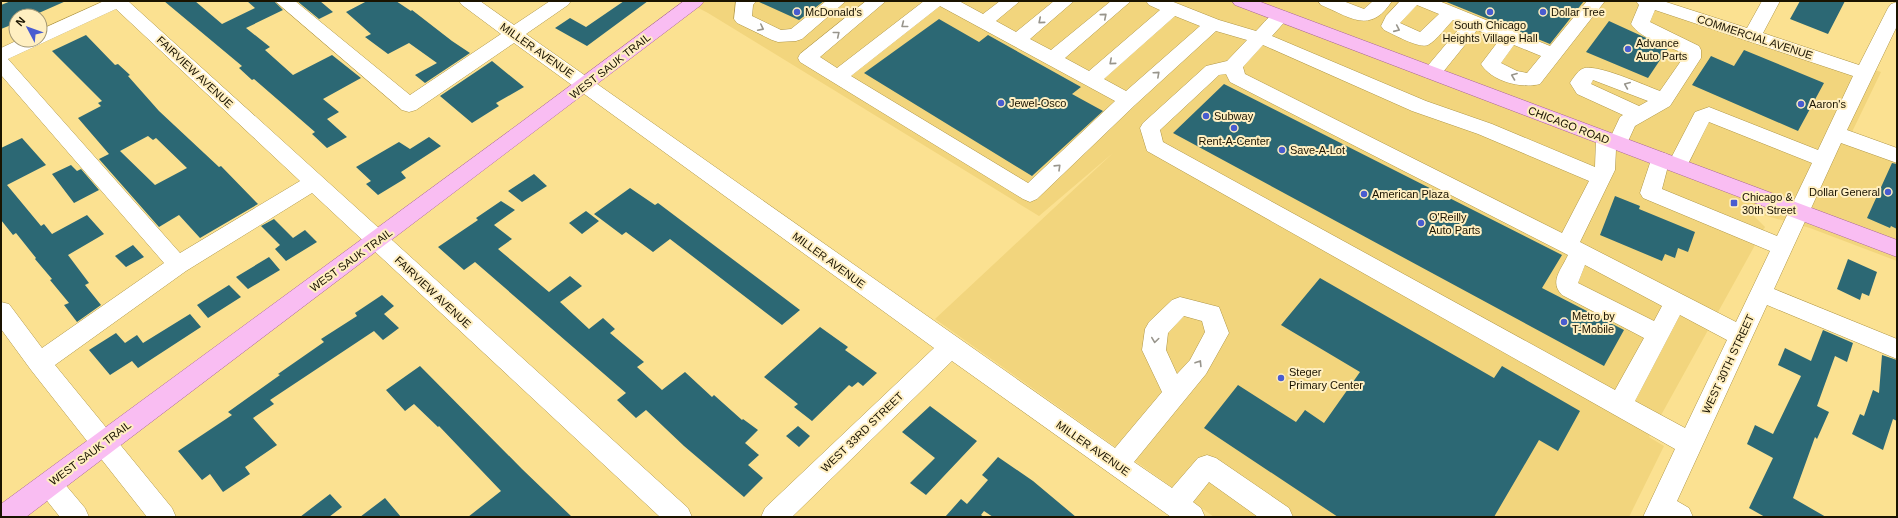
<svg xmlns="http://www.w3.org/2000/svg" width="1898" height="518" font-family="Arial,sans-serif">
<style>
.built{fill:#f2d57d}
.building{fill:#2c6874;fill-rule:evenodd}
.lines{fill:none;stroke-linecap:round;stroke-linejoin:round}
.minor-casing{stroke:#af9647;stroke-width:1}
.major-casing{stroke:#a86597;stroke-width:1}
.minor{fill:#fff;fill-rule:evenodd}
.major{fill:#f9bdf2;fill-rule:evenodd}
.oneway{stroke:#98958c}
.poi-dot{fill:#495cd0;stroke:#ffefc1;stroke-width:1.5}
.labels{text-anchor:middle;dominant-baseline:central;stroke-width:4;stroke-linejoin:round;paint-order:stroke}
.poi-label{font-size:11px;fill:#1a1300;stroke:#ffefc1;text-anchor:start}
.street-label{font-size:11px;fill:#1a1300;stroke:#ffefc1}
</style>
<rect width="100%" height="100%" fill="#fbe191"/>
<path class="built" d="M685,1H1664L1881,72L1851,134L1897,152V261L1810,228L1749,211L1765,227L1649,437L1664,446L1629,517H1214L935,319L1113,153L1039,216L708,13Z"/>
<path class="building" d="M11,1H66L32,16H16V23L1,29V5Z
M164,1H195L222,24L255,8L247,1H274L283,10L246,28L270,47L265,50L293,75L332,55L361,78L323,99L339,112L327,119L347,137L327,148L312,134L315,132L254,79L252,80L239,68L242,66Z
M297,1H320L333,12L319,19Z
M367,1H396L411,11L412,10L452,41L470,53L425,83L415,75L437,63L409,43L388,54L365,37L371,34L346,12Z
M624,1H648L587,46L555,28L570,18L586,27Z
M757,1H824L799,20Z
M1444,1H1584L1550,44Z
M1800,1H1845L1828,34L1790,19Z
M939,19L979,42L988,35L1081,87L1072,94L1103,111L1032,176L864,73Z
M1609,21L1668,48L1648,78L1586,52Z
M86,35L115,65L118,64L130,75L128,76L159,111L219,167L221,166L258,204L200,238L179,215L159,227L99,159L109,154L78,118L101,106L98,103L102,101L52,51ZM148,136L153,140L156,138L187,168L155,185L120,151Z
M1744,50L1824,83L1798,131L1692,85L1711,56L1734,66Z
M492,61L524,87L496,103L499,106L472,123L440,96Z
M1224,84L1562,255L1542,288L1624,330L1604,366L1173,133Z
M429,137L441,146L401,172L406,178L378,195L366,184L371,181L356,167L399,142L410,149Z
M22,138L46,165L7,185L41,226L44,224L52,234L87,215L104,234L68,255L89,283L85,285L101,305L77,322L64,305L69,303L50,280L52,279L35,259L36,258L16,233L13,235L1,220V148Z
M1892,163L1897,164V229L1891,226L1890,228L1867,218Z
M71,165L77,171L81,169L99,190L74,203L52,174Z
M534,174L547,186L522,202L508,191Z
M630,188L655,205L658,203L800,310L782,325L670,239L653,252L626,232L622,235L594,214Z
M1615,196L1640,206L1639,209L1695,232L1688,252L1678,248L1675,258L1665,254L1662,261L1600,235Z
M501,201L515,210L494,225L512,239L498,249L549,292L570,276L582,286L560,302L589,329L603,318L615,329L610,333L644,362L637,367L662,390L685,372L712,397L714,395L742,420L743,419L758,430L745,443L759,455L748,465L763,478L744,497L684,446L646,410L636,418L617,400L626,393L475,262L464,270L438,247L478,220L476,218Z
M586,211L599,221L582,234L569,223Z
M274,219L293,238L305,230L317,242L286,261L275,249L280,245L261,226Z
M133,245L144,257L126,267L115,256Z
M269,257L280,270L248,289L236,277Z
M1848,259L1877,272L1869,296L1862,293L1860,300L1837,289Z
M1320,278L1494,378L1502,366L1580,411L1558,451L1539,440L1494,517H1338L1204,428L1238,385L1296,422L1305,410L1324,423L1360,372L1281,325Z
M229,285L241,297L208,318L197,305Z
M382,295L394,306L384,314L399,328L383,340L374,331L270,400L274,404L253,418L277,445L245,467L250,474L223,492L210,474L202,480L178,451L232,415L228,412L280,375L278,374L324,342L321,339L357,316L355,313Z
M190,314L201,327L138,368L132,361L110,375L89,350L116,333L125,343L137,335L143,343Z
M820,327L848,347L845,350L877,373L863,386L858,382L852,387L849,385L812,421L794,407L798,404L764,377Z
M1823,330L1853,343L1847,362L1835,356L1817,406L1829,412L1817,439L1815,437L1793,498L1826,517H1765L1749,508L1773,458L1747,444L1755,425L1773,434L1801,376L1778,365L1785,348L1811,361Z
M1882,355L1897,360V421L1893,419L1883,450L1852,434L1860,414L1864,416L1873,390L1879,393Z
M420,366L522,469L572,517H468L501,491L439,426L438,427L414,404L405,411L386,390Z
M930,406L977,441L926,495L910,483L935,458L902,432Z
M798,426L810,436L799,447L786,436Z
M998,457L1033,481L1076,517H993L984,511L981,515L984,517H945L961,499L967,504L988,480L982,475Z
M330,494L342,507L329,517H300Z
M385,498L401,517H360Z"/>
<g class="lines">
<g class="minor-casing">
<path id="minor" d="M104,1H128L688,508L692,517H660L312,193L186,271L55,365L172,508L176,517H147L31,370L1,329V302L9,304L42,348L164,263L1,75V48L18,40H40V30ZM116,9L300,181L180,253L8,59Z
M275,1H295L410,95L501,34L462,5L459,1H480L514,25L550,1H571L568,5L526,34L1115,448L1162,392L1142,350L1145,329L1149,322L1172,300L1180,297L1219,307L1229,333L1206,374L1134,462L1172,488L1198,458L1207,455L1216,458L1289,508L1293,517H1258L1209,482L1193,502L1201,508L1205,517H1171L952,361L792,517H761L765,508L934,348L514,43L416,110L409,112L402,110ZM1184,316L1202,321L1205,332L1190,360L1177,374L1166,350L1168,333Z
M736,1H756L753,5L752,16L781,30L791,29L826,1H846L802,39L796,41L778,42L772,40L737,23L734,19Z
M866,1H886L820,57L837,68L924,1H959L983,14L1000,1H1020L996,21L1016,32L1054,1H1074L1030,39L1051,50L1111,1H1131L1065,58L1089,71L1160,10L1149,5L1146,1H1171L1219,20L1256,31C1266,21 1273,8 1287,12L1290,16L1272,36L1426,101L1492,124L1595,167L1596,139L1599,134L1606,132L1612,134L1620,117L1623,115L1577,94L1570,83C1573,78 1578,71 1582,69C1594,62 1646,86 1660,91L1683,58V53C1667,46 1641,39 1631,24L1639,5L1636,1H1663L1747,28L1762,1H1780L1763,33L1859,65L1888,8L1891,4L1897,2V26L1847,130L1897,148V163L1841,143L1774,289L1897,339V359L1767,305L1677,501L1689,508L1693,517H1643L1675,449L1147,151L1140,128L1143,123L1206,66L1227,61L1247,40L1216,31L1135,105L1037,199L1030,202L1023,199L800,62L798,58L800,54ZM940,6L1115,101L1028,183L851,76ZM1655,10L1853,76L1818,150L1709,107L1695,112L1669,162L1670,159L1667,154L1660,152L1653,154L1640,193L1643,198L1770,251L1736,322L1580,242L1615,170L1616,149L1625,148L1635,126L1670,106L1701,58V50L1699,46L1650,22ZM1175,16L1200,26L1126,91L1104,79ZM1263,45L1412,111L1478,134L1589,181L1562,233L1245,74L1243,67ZM1226,74L1230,82L1568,255C1561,270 1549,282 1562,295L1644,338L1615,390L1163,142L1160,130L1219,75ZM1593,80L1648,101L1639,106L1591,84ZM1709,122L1812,163L1777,236L1662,189L1668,166L1671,170L1678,172L1685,170ZM1585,265L1662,306L1654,321L1578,283ZM1680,315L1727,340L1685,428L1635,401Z
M1318,1H1343L1364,9L1373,1H1392C1370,35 1350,17 1321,5Z
M1400,1H1439L1550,46L1587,1H1605L1540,84C1521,89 1491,81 1481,64L1500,39L1477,30L1439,77L1432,79L1425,77L1423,73L1425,69L1463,24L1453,20C1446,27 1437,40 1428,45C1419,49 1393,34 1384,30L1381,26L1386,16ZM1417,5L1439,14L1420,32L1400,23ZM1514,45L1541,56L1527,73L1517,71L1501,63Z
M49,472L58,476L85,508L89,517H60L40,492L36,484L40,476Z"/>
</g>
<g class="major-casing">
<path id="major" d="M684,1H704L701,5L26,517H1V504L516,126Z
M1232,1H1258L1897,240V257L1235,5Z"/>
</g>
<use href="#minor" class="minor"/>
<use href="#major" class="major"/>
</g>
<defs><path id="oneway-chevron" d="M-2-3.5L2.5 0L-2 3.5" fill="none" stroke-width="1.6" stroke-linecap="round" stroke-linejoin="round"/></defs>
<g class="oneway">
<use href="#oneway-chevron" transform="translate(1104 16) rotate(-40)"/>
<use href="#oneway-chevron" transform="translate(1041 21) rotate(140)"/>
<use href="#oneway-chevron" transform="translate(904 25) rotate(142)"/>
<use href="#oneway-chevron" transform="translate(761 28) rotate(27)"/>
<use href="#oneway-chevron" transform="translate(1397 29) rotate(24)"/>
<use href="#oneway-chevron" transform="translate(837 34) rotate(-39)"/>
<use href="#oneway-chevron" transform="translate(1112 62) rotate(139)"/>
<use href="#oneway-chevron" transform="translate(1157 74) rotate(-42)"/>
<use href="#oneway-chevron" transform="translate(1514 76) rotate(-159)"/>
<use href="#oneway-chevron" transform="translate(1627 85) rotate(-157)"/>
<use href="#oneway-chevron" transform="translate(1058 167) rotate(-44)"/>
<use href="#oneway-chevron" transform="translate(1155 340) rotate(98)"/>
<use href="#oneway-chevron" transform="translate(1199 363) rotate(-58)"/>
</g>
<g class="poi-dot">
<circle cx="797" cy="12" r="4"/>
<circle cx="1490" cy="12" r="4"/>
<circle cx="1543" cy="12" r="4"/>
<circle cx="1628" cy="49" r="4"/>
<circle cx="1001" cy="103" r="4"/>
<circle cx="1801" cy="104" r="4"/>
<circle cx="1206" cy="116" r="4"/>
<circle cx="1234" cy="128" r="4"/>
<circle cx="1282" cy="150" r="4"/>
<circle cx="1888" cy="192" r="4"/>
<circle cx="1364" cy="194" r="4"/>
<rect x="1730" y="199" width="8" height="8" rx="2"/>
<circle cx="1421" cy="223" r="4"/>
<circle cx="1564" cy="322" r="4"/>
<circle cx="1281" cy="378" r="4"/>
</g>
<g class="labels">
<g class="poi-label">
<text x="805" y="12">McDonald's</text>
<text x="1551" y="12">Dollar Tree</text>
<text x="1490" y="25" text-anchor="middle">South Chicago<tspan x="1490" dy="13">Heights Village Hall</tspan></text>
<text x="1636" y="43">Advance<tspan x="1636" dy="13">Auto Parts</tspan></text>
<text x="1009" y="103">Jewel-Osco</text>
<text x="1809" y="104">Aaron's</text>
<text x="1214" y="116">Subway</text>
<text x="1234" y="141" text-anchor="middle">Rent-A-Center</text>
<text x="1290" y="150">Save-A-Lot</text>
<text x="1880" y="192" text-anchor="end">Dollar General</text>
<text x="1372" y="194">American Plaza</text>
<text x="1742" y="197">Chicago &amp;<tspan x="1742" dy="13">30th Street</tspan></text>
<text x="1429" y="217">O'Reilly<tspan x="1429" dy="13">Auto Parts</tspan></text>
<text x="1572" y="316">Metro by<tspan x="1572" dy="13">T-Mobile</tspan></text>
<text x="1289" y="372">Steger<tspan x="1289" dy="13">Primary Center</tspan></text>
</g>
<g class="street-label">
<text transform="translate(1755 37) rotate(18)">COMMERCIAL AVENUE</text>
<text transform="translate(537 50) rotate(35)">MILLER AVENUE</text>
<text transform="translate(610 66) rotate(-38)">WEST SAUK TRAIL</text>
<text transform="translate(195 72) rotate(43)">FAIRVIEW AVENUE</text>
<text transform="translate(1569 125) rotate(21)">CHICAGO ROAD</text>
<text transform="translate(351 260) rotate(-36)">WEST SAUK TRAIL</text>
<text transform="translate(829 260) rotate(36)">MILLER AVENUE</text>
<text transform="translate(433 292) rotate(43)">FAIRVIEW AVENUE</text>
<text transform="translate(1728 364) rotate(-65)">WEST 30TH STREET</text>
<text transform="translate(862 432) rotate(-44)">WEST 33RD STREET</text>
<text transform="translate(1093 448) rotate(35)">MILLER AVENUE</text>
<text transform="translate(90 453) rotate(-37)">WEST SAUK TRAIL</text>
</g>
</g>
<rect width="1898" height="518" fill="none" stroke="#1a1300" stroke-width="4"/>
<g transform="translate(28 28) rotate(311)"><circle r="19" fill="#ffefc1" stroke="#a39774"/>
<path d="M0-3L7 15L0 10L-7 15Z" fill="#495cd0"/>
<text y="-6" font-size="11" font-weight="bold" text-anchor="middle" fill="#1a1300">N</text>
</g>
</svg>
